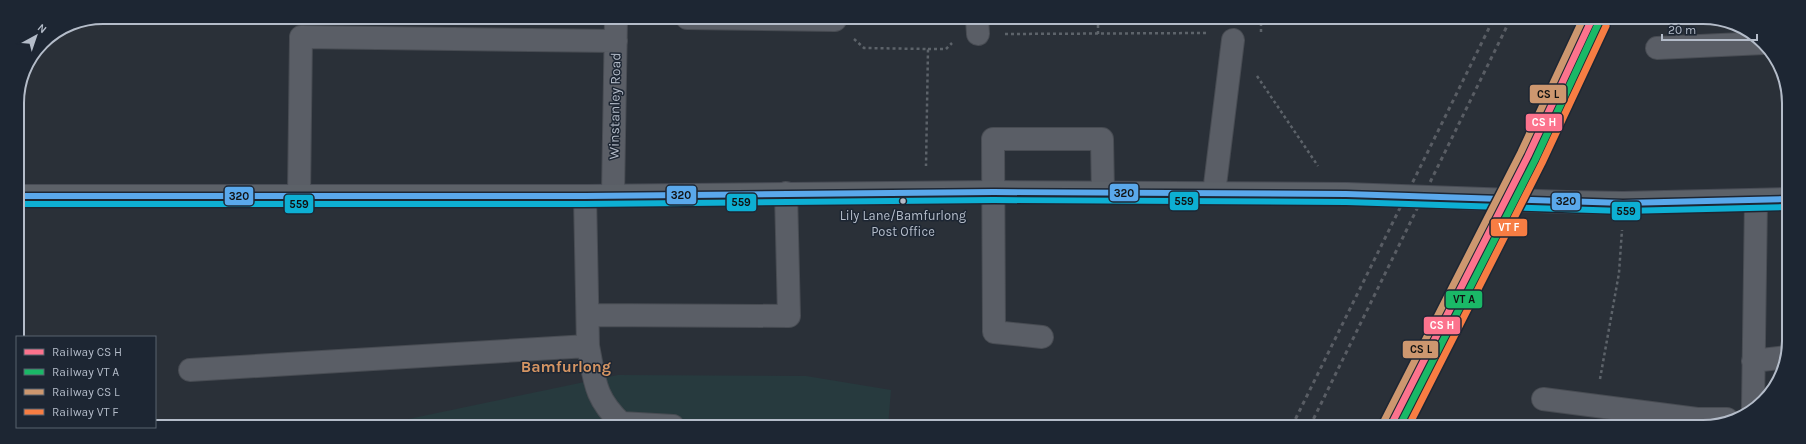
<svg xmlns="http://www.w3.org/2000/svg" width="1806" height="444" font-family="Karla,sans-serif">
<style>
.green{fill:#273a3e}
.lines{fill:none;stroke-linecap:round;stroke-linejoin:round}
.minor-casing{stroke:#484c53;stroke-width:24}
.major-casing{stroke:#484c55;stroke-width:24}
.path{stroke:#5d636a;stroke-width:2.5;stroke-dasharray:3 3;stroke-linecap:butt}
.minor{stroke:#5a5e66;stroke-width:22}
.major{stroke:#5c6168;stroke-width:22}
.rail{stroke:#595d64;stroke-width:3;stroke-dasharray:4 4;stroke-linecap:butt}
.major-bridge-casing{stroke:#484c55;stroke-width:24;stroke-linecap:butt}
.major-bridge{stroke:#5c6168;stroke-width:22}
.bus-1-casing{stroke:#1d2633;stroke-width:9}
.bus-2-casing{stroke:#1d2633;stroke-width:9}
.bus-1{stroke:#5aa8eb;stroke-width:6}
.bus-2{stroke:#0dafd3;stroke-width:6}
.rail-1-casing{stroke:#1d2633;stroke-width:10}
.rail-2-casing{stroke:#1d2633;stroke-width:10}
.rail-3-casing{stroke:#1d2633;stroke-width:10}
.rail-4-casing{stroke:#1d2633;stroke-width:10}
.rail-1{stroke:#fc738d;stroke-width:7}
.rail-2{stroke:#1ab867;stroke-width:7}
.rail-3{stroke:#cd976f;stroke-width:7}
.rail-4{stroke:#f77d43;stroke-width:7}
.bus-dot{fill:#b4bcc9;stroke:#1d2633;stroke-width:1.5}
.labels{text-anchor:middle;dominant-baseline:central;stroke-width:3;stroke-linejoin:round;paint-order:stroke}
.bus-label{font-size:13px;fill:#b4bcc9;stroke:#1d2633}
.street-label{font-size:14px;fill:#b4bcc9;stroke:#1d2633}
.quarter-label{font-size:16px;font-weight:bold;fill:#d59563;stroke:#1d2633}
.rim{fill:none;stroke:#b4bcc9;stroke-width:2}
.line-badge{stroke:#1d2633;stroke-width:1.5}
.badge-label{font-size:11px;text-anchor:middle;font-weight:bold;fill:#fff}
.pale-badge-label{font-size:11px;text-anchor:middle;font-weight:bold;fill:#111}
</style>
<rect width="100%" height="100%" fill="#2a3038"/>
<path class="green" d="M618,375L806,376L891,390L888,426H375Z"/>
<g class="lines">
<g class="minor-casing">
<path id="minor" d="M687,18L835,20
M977,18L978,34
M1657,48L1764,43
M1214,193L1233,40
M613,195L616,18
M299,196L301,37L616,41
M588,315L789,316L786,193
M1042,337L994,332L993,139H1102L1103,193
M588,346C595,381 594,397 621,423L673,426
M1753,361L1787,357
M190,370L588,346L585,196
M1543,399L1697,419H1727
M1753,408L1756,201"/>
</g>
<g class="major-casing">
<path id="major" d="M18,196H585L994,192L1346,194
M1567,202L1623,203L1787,199"/>
</g>
<path class="path" d="M1261,32V18
M1005,34L1206,33
M1098,34V18
M854,39L864,48L928,49L926,166
M928,49H946L952,43
M1257,76L1318,166
M1600,379L1619,273L1622,230"/>
<use href="#minor" class="minor"/>
<use href="#major" class="major"/>
<path class="rail" d="M1292,426L1494,18
M1310,426L1511,18"/>
<g class="major-bridge-casing">
<path id="major-bridge" d="M1346,194L1567,202"/>
</g>
<use href="#major-bridge" class="major-bridge"/>
<g class="bus-1-casing">
<path id="bus-1" d="M18,196H585L994,192L1346,194L1623,203L1787,199"/>
</g>
<g class="bus-2-casing">
<path id="bus-2" d="M18,204H585L994,200L1346,202L1623,211L1787,207"/>
</g>
<use href="#bus-1" class="bus-1"/>
<use href="#bus-2" class="bus-2"/>
<g class="rail-1-casing">
<path id="rail-1" d="M1390,427L1528,156L1592,19"/>
</g>
<g class="rail-2-casing">
<path id="rail-2" d="M1399,427L1535,160L1599,22"/>
</g>
<g class="rail-3-casing">
<path id="rail-3" d="M1383,423L1521,152L1583,19"/>
</g>
<g class="rail-4-casing">
<path id="rail-4" d="M1408,427L1542,163L1606,26"/>
</g>
<use href="#rail-1" class="rail-1"/>
<use href="#rail-2" class="rail-2"/>
<use href="#rail-3" class="rail-3"/>
<use href="#rail-4" class="rail-4"/>
</g>
<circle class="bus-dot" cx="903" cy="201" r="3.5"/>
<g class="labels">
<g class="bus-label">
<text x="903" y="215">Lily Lane/Bamfurlong<tspan x="903" dy="16">Post Office</tspan></text>
</g>
<g class="street-label">
<text transform="translate(615 106) rotate(-89)">Winstanley Road</text>
</g>
<g class="quarter-label">
<text x="566" y="366">Bamfurlong</text>
</g>
</g>
<path d="M0 0H1806V444H0ZM103 24H1703A79 79 0 0 1 1782 103V341A79 79 0 0 1 1703 420H103A79 79 0 0 1 24 341V103A79 79 0 0 1 103 24Z" fill="#1d2633" fill-rule="evenodd"/>
<path class="rim" d="M103 24H1703A79 79 0 0 1 1782 103V341A79 79 0 0 1 1703 420H103A79 79 0 0 1 24 341V103A79 79 0 0 1 103 24Z"/>
<g class="line-badge">
<rect x="1529" y="84" width="38" height="20" rx="4" fill="#cd976f"/>
<rect x="1525" y="113" width="38" height="19" rx="4" fill="#fc738d"/>
<rect x="1109" y="183" width="30" height="19" rx="4" fill="#5aa8eb"/>
<rect x="666" y="185" width="31" height="20" rx="4" fill="#5aa8eb"/>
<rect x="224" y="186" width="30" height="20" rx="4" fill="#5aa8eb"/>
<rect x="1169" y="191" width="30" height="20" rx="4" fill="#0dafd3"/>
<rect x="1551" y="192" width="30" height="19" rx="4" fill="#5aa8eb"/>
<rect x="726" y="193" width="31" height="19" rx="4" fill="#0dafd3"/>
<rect x="284" y="194" width="30" height="20" rx="4" fill="#0dafd3"/>
<rect x="1611" y="201" width="30" height="20" rx="4" fill="#0dafd3"/>
<rect x="1490" y="218" width="38" height="19" rx="4" fill="#f77d43"/>
<rect x="1445" y="290" width="38" height="19" rx="4" fill="#1ab867"/>
<rect x="1423" y="316" width="38" height="19" rx="4" fill="#fc738d"/>
<rect x="1402" y="340" width="37" height="19" rx="4" fill="#cd976f"/>
</g>
<g class="badge-label">
<text x="1544" y="126">CS H</text>
<text x="1509" y="231">VT F</text>
<text x="1442" y="329">CS H</text>
</g>
<g class="pale-badge-label">
<text x="1548" y="98">CS L</text>
<text x="1124" y="197">320</text>
<text x="681" y="199">320</text>
<text x="239" y="200">320</text>
<text x="1184" y="205">559</text>
<text x="1566" y="205">320</text>
<text x="741" y="206">559</text>
<text x="299" y="208">559</text>
<text x="1626" y="215">559</text>
<text x="1464" y="303">VT A</text>
<text x="1421" y="353">CS L</text>
</g>
<rect x="16" y="336" width="140" height="92" fill="#1d2633" stroke="#59626f"/>
<rect x="24" y="349" width="20" height="6" fill="#fc738d" stroke="#59626f"/>
<text x="52" y="356" font-size="12" fill="#b4bcc9">Railway CS H</text>
<rect x="24" y="369" width="20" height="6" fill="#1ab867" stroke="#59626f"/>
<text x="52" y="376" font-size="12" fill="#b4bcc9">Railway VT A</text>
<rect x="24" y="389" width="20" height="6" fill="#cd976f" stroke="#59626f"/>
<text x="52" y="396" font-size="12" fill="#b4bcc9">Railway CS L</text>
<rect x="24" y="409" width="20" height="6" fill="#f77d43" stroke="#59626f"/>
<text x="52" y="416" font-size="12" fill="#b4bcc9">Railway VT F</text>
<g transform="translate(36 36) rotate(40)" stroke="#1d2633" stroke-width="3" paint-order="stroke">
<path d="M0-3L7 15L0 10L-7 15Z" fill="#b4bcc9"/>
<text y="-6" font-size="11" font-weight="bold" text-anchor="middle" fill="#b4bcc9">N</text>
</g>
<path d="M1662 34v6h95v-6" fill="none" stroke="#b4bcc9" stroke-width="2"/>
<text x="1668" y="34" font-size="12" fill="#b4bcc9" stroke="#1d2633" stroke-width="3" paint-order="stroke">20 m</text>
</svg>
